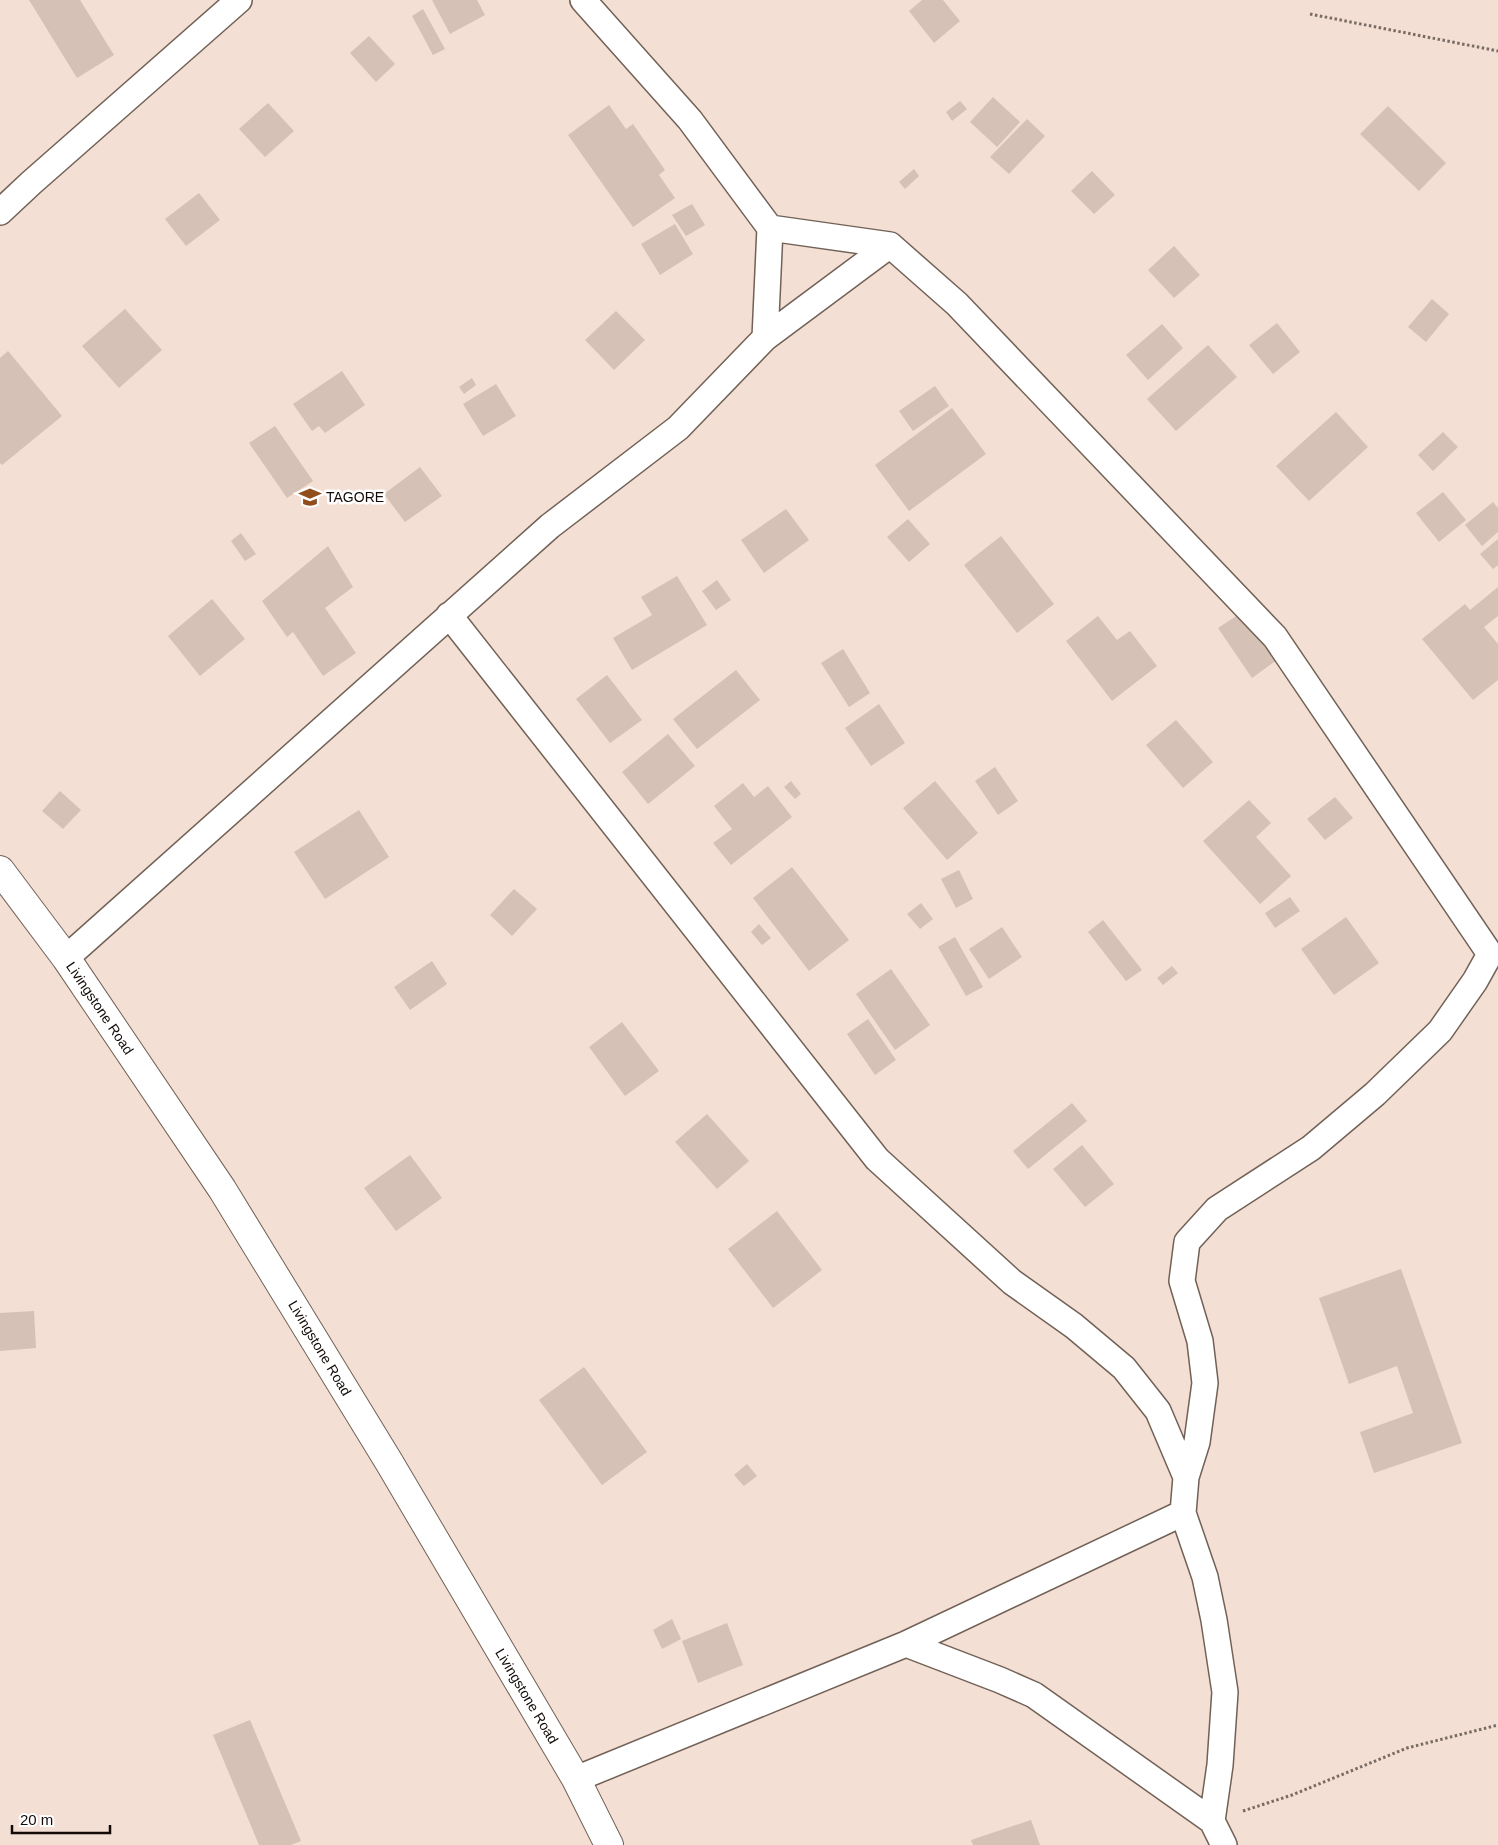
<svg xmlns="http://www.w3.org/2000/svg" width="1498" height="1845" font-family="Helvetica,sans-serif">
<style>
.building{fill:#d5c1b6}
.lines{fill:none;stroke-linecap:round;stroke-linejoin:round}
.street-casing{stroke:#726156;stroke-width:28}
.highway-casing{stroke:#726156;stroke-width:30}
.path{stroke:#796c65;stroke-width:3;stroke-dasharray:2.5 2.5;stroke-linecap:butt}
.street{stroke:#fff;stroke-width:25}
.highway{stroke:#fff;stroke-width:28}
.labels{text-anchor:middle;dominant-baseline:central;stroke-width:5;stroke-linejoin:round;paint-order:stroke}
.poi-label{font-size:14px;fill:#120b08;stroke:#fff;text-anchor:start}
.street-label{font-size:14px;fill:#120b08;stroke:#fff}
</style>
<rect width="100%" height="100%" fill="#f3dfd3"/>
<path class="building" d="M29,0H80L114,55L77,78Z
M432,0H477L485,15L450,34Z
M922,0H943L960,21L934,43L909,11Z
M423,9L445,49L433,55L412,16Z
M369,36L395,64L376,82L350,53Z
M993,97L1020,122L997,147L970,122Z
M960,101L967,109L952,121L946,112Z
M268,103L294,131L265,157L239,129Z
M609,105L626,129L633,124L665,170L659,175L675,198L633,227L568,135Z
M1388,106L1446,163L1419,191L1360,134Z
M1027,119L1045,136L1009,174L990,157Z
M914,169L919,176L905,189L899,182Z
M1092,171L1115,195L1094,214L1071,191Z
M199,193L220,220L186,246L165,219Z
M692,204L705,225L686,236L672,215Z
M675,224L693,254L660,275L641,244Z
M1174,246L1200,275L1174,298L1148,270Z
M1432,299L1449,314L1426,342L1408,327Z
M125,309L162,350L119,388L82,346Z
M616,311L645,340L614,370L585,340Z
M1277,323L1300,352L1273,374L1249,345Z
M1162,324L1183,348L1148,380L1126,355Z
M1208,345L1237,377L1176,431L1147,399Z
M8,351L62,416L2,465L0,463V358Z
M342,371L365,405L325,433L319,426L312,431L293,404Z
M472,378L476,385L464,394L459,387Z
M496,384L516,416L483,436L463,404Z
M935,386L949,406L913,431L899,411Z
M952,408L986,454L909,511L875,465Z
M1336,412L1368,447L1309,501L1276,466Z
M275,426L313,481L287,498L249,443Z
M1443,432L1458,447L1433,471L1418,455Z
M420,467L442,496L405,522L384,494Z
M1443,492L1466,520L1439,542L1416,513Z
M1493,502L1498,508V532L1482,546L1465,525Z
M786,509L809,540L764,573L741,540Z
M908,519L930,544L909,562L887,537Z
M241,533L256,554L245,561L231,541Z
M1001,536L1054,604L1017,633L964,565Z
M1498,539V565L1493,569L1480,554Z
M328,546L353,587L325,608L356,653L323,676L293,632L287,637L262,601Z
M677,576L707,625L632,670L613,638L652,615L641,597Z
M717,580L731,600L716,610L702,591Z
M1498,587V616L1484,627L1498,644V680L1473,700L1422,639L1465,604L1470,610Z
M212,599L245,639L200,676L168,636Z
M1244,611L1277,660L1252,678L1218,628Z
M1098,616L1117,640L1130,631L1157,666L1112,701L1066,641Z
M843,649L870,693L849,707L821,663Z
M736,670L760,700L697,749L673,719Z
M607,675L642,720L610,743L576,699Z
M879,704L905,743L871,766L845,728Z
M1176,720L1213,762L1183,788L1146,745Z
M668,734L695,766L648,804L622,772Z
M995,767L1018,801L998,815L975,781Z
M791,781L801,794L795,799L784,787Z
M935,781L978,833L947,860L903,808Z
M743,783L754,797L768,786L792,817L731,865L713,843L732,829L714,806Z
M60,791L81,810L63,829L42,811Z
M1335,797L1353,818L1325,840L1307,819Z
M1249,800L1271,823L1256,837L1291,876L1260,904L1203,841Z
M359,810L389,857L325,899L294,852Z
M792,867L849,940L809,971L753,898Z
M959,870L973,899L956,908L941,879Z
M514,889L537,909L512,936L490,915Z
M1290,897L1300,911L1275,928L1265,913Z
M921,903L933,919L920,929L907,914Z
M1346,917L1379,963L1334,995L1301,949Z
M1103,920L1142,970L1126,981L1088,932Z
M759,924L771,938L762,945L751,932Z
M1002,927L1022,957L989,979L969,949Z
M955,937L983,987L966,996L938,947Z
M432,961L447,984L410,1010L394,987Z
M1172,966L1178,973L1163,985L1157,978Z
M891,969L930,1025L895,1050L856,994Z
M868,1019L896,1060L875,1075L847,1034Z
M622,1022L659,1071L625,1096L589,1047Z
M1072,1103L1087,1121L1028,1169L1013,1151Z
M707,1114L749,1161L717,1189L675,1142Z
M1082,1145L1114,1184L1085,1207L1053,1169Z
M410,1155L442,1198L396,1231L364,1188Z
M777,1211L822,1270L773,1308L728,1249Z
M1401,1269L1462,1443L1374,1473L1360,1432L1413,1413L1397,1366L1349,1384L1319,1298Z
M34,1311L36,1348L0,1351V1313Z
M584,1367L647,1452L602,1485L539,1400Z
M747,1464L757,1476L744,1486L734,1475Z
M672,1619L681,1639L662,1649L653,1630Z
M727,1623L743,1665L698,1683L682,1641Z
M250,1720L301,1841L291,1845H259L213,1735Z
M1031,1820L1040,1845H973L971,1840Z"/>
<g class="lines">
<g class="street-casing">
<path id="street" d="M0,212L31,183L239,0
M770,228L890,245
M765,338L890,245L957,304L1275,637L1490,954L1475,981L1440,1031L1375,1094L1311,1148L1217,1209L1187,1242L1182,1281L1200,1341L1205,1383L1197,1442L1186,1477
M449,615L877,1159L1012,1282L1074,1326L1124,1368L1158,1411L1186,1477L1183,1513L1205,1577L1214,1620L1225,1692L1220,1765L1212,1821L1224,1845
M66,958L550,526L678,428L765,338L770,228L690,120L583,0
M906,1644L1000,1680L1034,1695L1212,1821
M576,1779L906,1644L1183,1513"/>
</g>
<g class="highway-casing">
<path id="highway" d="M0,870L66,958L222,1189L389,1462L576,1779L609,1845"/>
</g>
<path class="path" d="M1310,14L1498,51
M1243,1811L1292,1795L1407,1748L1498,1725"/>
<use href="#street" class="street"/>
<use href="#highway" class="highway"/>
</g>
<defs>
<g id="school-bare" transform="scale(1.725)"><path d="M0-5L7-2L0 1L-7-2ZM-4 1L0 2.5L4 1V4Q0 6-4 4Z" fill="#904e1c" stroke="#fff" stroke-width="2.5" paint-order="stroke"/></g>
</defs>
<g fill-rule="evenodd">
<use href="#school-bare" x="310" y="497"/>
</g>
<g class="labels">
<g class="poi-label">
<text x="326" y="497">TAGORE</text>
</g>
<g class="street-label">
<text transform="translate(100 1008) rotate(56)">Livingstone Road</text>
<text transform="translate(320 1348) rotate(59)">Livingstone Road</text>
<text transform="translate(527 1696) rotate(59)">Livingstone Road</text>
</g>
</g>
<path d="M12 1825v8h98v-8" fill="none" stroke="#120b08" stroke-width="2.5"/>
<text x="20" y="1825" font-size="15" fill="#120b08" stroke="#ffffff" stroke-width="4" paint-order="stroke">20 m</text>
</svg>
